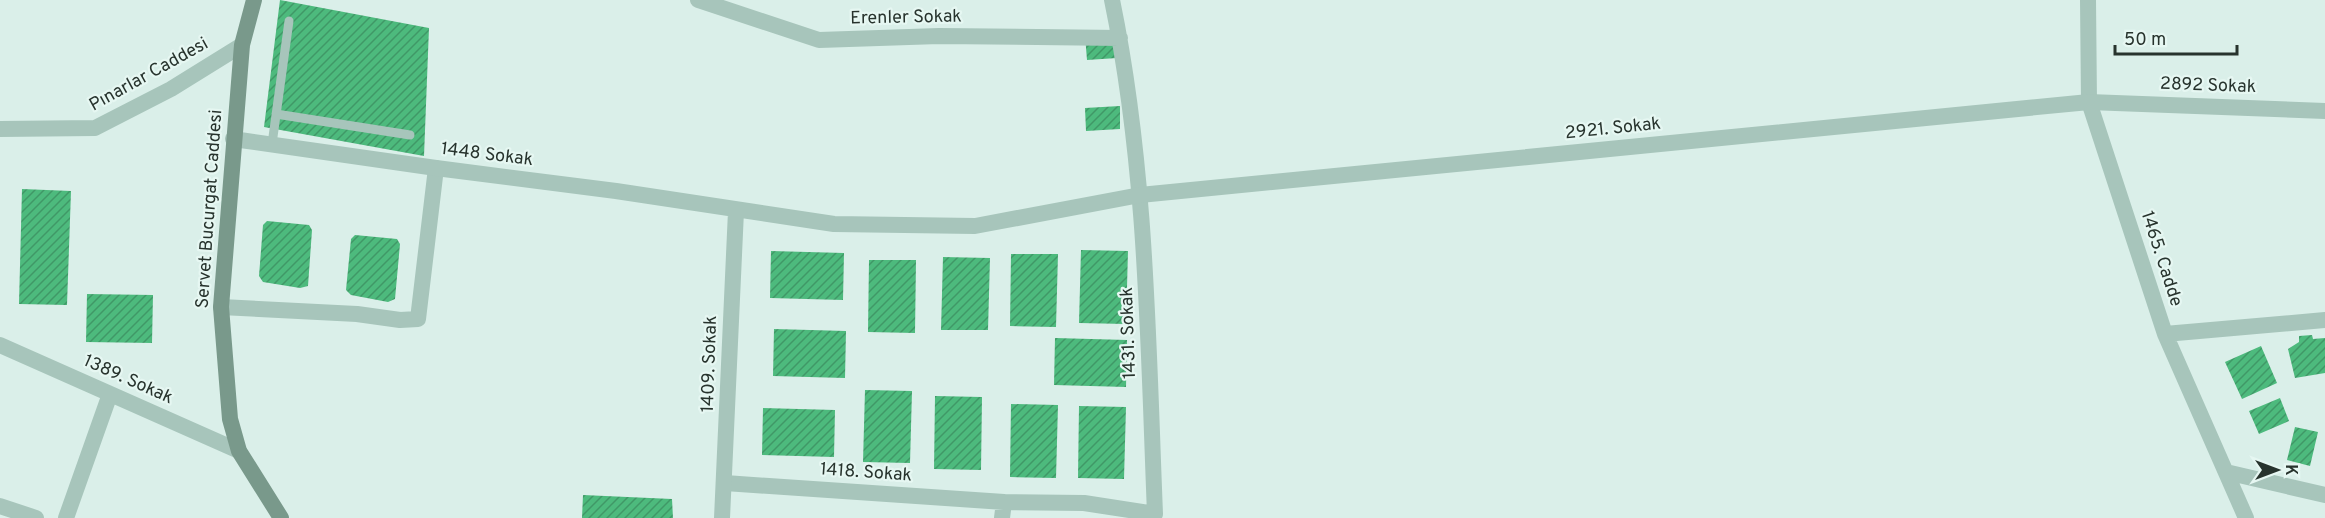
<svg xmlns="http://www.w3.org/2000/svg" width="2325" height="518" font-family="Overpass,sans-serif">
<style>
.building{fill:url(#building-hatch)}
.lines{fill:none;stroke-linecap:round;stroke-linejoin:round}
.service{stroke:#a7c5bb;stroke-width:9}
.minor{stroke:#a7c5bb;stroke-width:16}
.tertiary{stroke:#a7c5bb;stroke-width:16}
.secondary{stroke:#79998b;stroke-width:16}
.labels{text-anchor:middle;dominant-baseline:central;stroke-width:4.5;stroke-linejoin:round;paint-order:stroke}
.street-label{font-size:18px;fill:#27332d;stroke:#e6f7f2}
</style>
<defs>
<pattern id="building-hatch" width="6" height="6" patternUnits="userSpaceOnUse" patternTransform="scale(1.5)"><rect width="6" height="6" fill="#4dba7d"/><path d="M-1 1l2-2M0 6l6-6M5 7l2-2" fill="none" stroke="#409867"/></pattern>
</defs>
<rect width="100%" height="100%" fill="#daefe9"/>
<path class="building" d="M280,0L429,28L424,156L264,127Z
M1116,33L1117,58L1087,60L1085,35Z
M1120,106V129L1086,131L1085,108Z
M22,189L71,191L67,305L19,304Z
M267,221L309,225L312,230L308,286L300,288L263,282L259,276L263,225Z
M355,235L397,239L400,244L395,299L388,302L351,295L346,290L351,239Z
M1081,250L1128,251L1126,324L1079,323Z
M771,251L844,253L843,300L770,298Z
M1011,254H1058L1056,327L1010,326Z
M943,257L990,258L988,330H941Z
M869,260H916L915,333L868,332Z
M87,294L153,295L152,343L86,342Z
M774,329L846,331L845,378L773,376Z
M2312,335L2313,339L2325,338V373L2295,378L2288,349L2299,342V336Z
M1055,338L1127,340L1126,387L1054,385Z
M2261,346L2277,383L2242,399L2225,362Z
M865,390L912,391L910,463L863,462Z
M935,396L982,397L981,470L934,469Z
M2280,398L2289,421L2259,434L2249,411Z
M1011,404L1058,405L1056,478L1010,477Z
M1079,406L1126,407L1124,479L1078,478Z
M763,408L835,410L834,457L762,455Z
M2295,427L2318,432L2310,466L2287,460Z
M583,495L672,499L673,518H582Z"/>
<g class="lines">
<path class="service" d="M276,114L410,135
M272,144L289,21"/>
<path class="minor" d="M698,0L819,40L939,36L1120,38
M2088,0L2089,102L2165,334L2246,518
M221,307L357,314L400,320L418,319L436,168
M2165,334L2325,320
M0,345L239,451
M2226,472L2325,495
M725,483L1004,502L1084,503L1155,514C1148,342 1147,169 1112,0
M0,506L36,518
M66,518L110,394
M1002,518L1004,502"/>
<path class="tertiary" d="M0,129L95,128L171,89L242,45
M233,139L436,168L616,191L834,224L975,226L1140,195L2089,102L2325,111
M722,518L736,211"/>
<path class="secondary" d="M254,0L242,45L221,307L230,419L239,451L281,518"/>
</g>
<g class="labels">
<g class="street-label">
<text transform="translate(906 18) rotate(-1)">Erenler Sokak</text>
<text transform="translate(149 75) rotate(-29)">Pınarlar Caddesi</text>
<text transform="translate(2208 86) rotate(2)">2892 Sokak</text>
<text transform="translate(1613 129) rotate(-6)">2921. Sokak</text>
<text transform="translate(487 155) rotate(7)">1448 Sokak</text>
<text transform="translate(210 209) rotate(-86)">Servet Bucurgat Caddesi</text>
<text transform="translate(2161 259) rotate(72)">1465. Cadde</text>
<text transform="translate(1129 333) rotate(-92)">1431. Sokak</text>
<text transform="translate(710 364) rotate(-88)">1409. Sokak</text>
<text transform="translate(128 380) rotate(24)">1389. Sokak</text>
<text transform="translate(866 473) rotate(4)">1418. Sokak</text>
</g>
</g>
<g transform="translate(2277 470) rotate(90)" stroke="#e6f7f2" stroke-width="4.5" paint-order="stroke">
<path d="M0-4.5L10 22L0 15L-10 22Z" fill="#27332d"/>
<text y="-9" font-size="16" font-weight="bold" text-anchor="middle" fill="#27332d">K</text>
</g>
<path d="M2115 45v9h122v-9" fill="none" stroke="#27332d" stroke-width="3"/>
<text x="2124" y="45" font-size="18" fill="#27332d" stroke="#e6f7f2" stroke-width="4.5" paint-order="stroke">50 m</text>
</svg>
